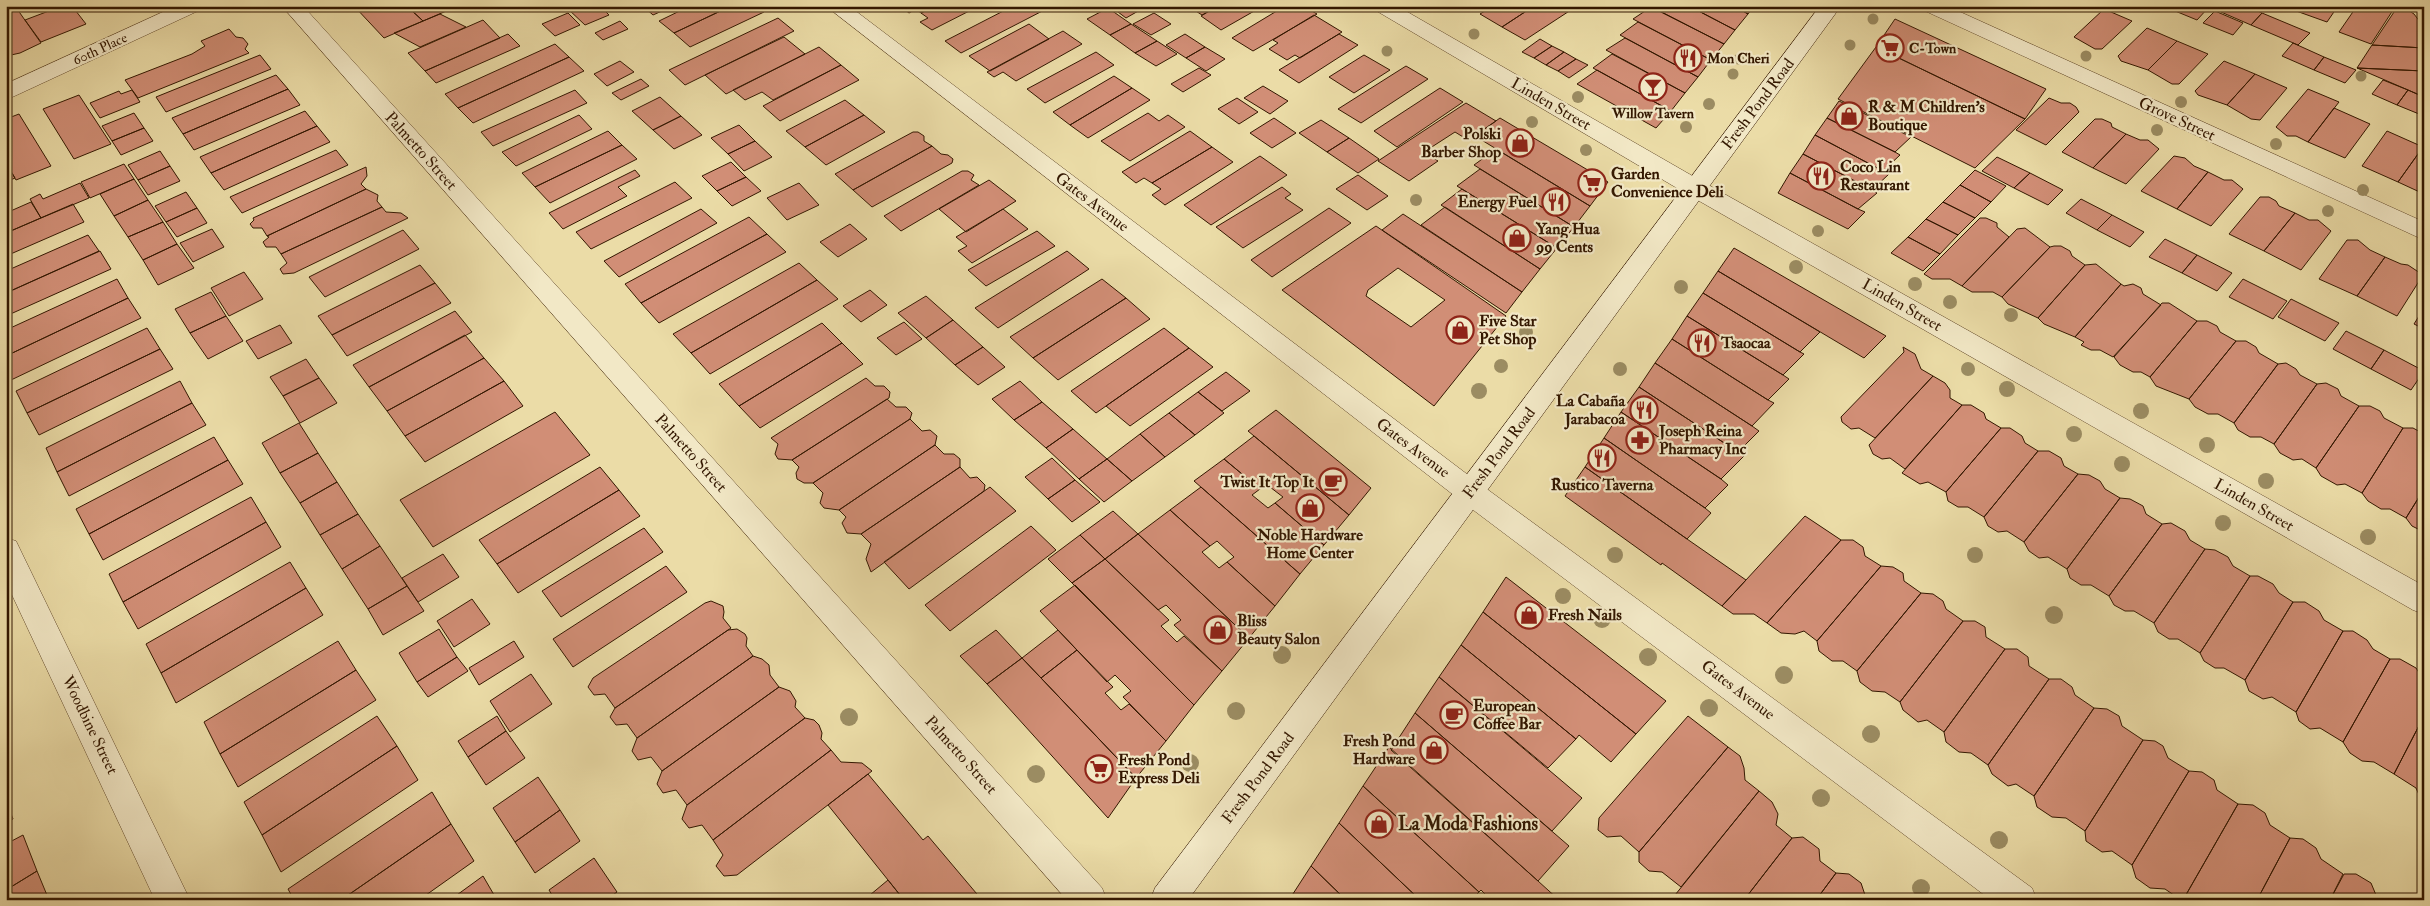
<svg xmlns="http://www.w3.org/2000/svg" width="2430" height="906" font-family="'IM FELL Double Pica',serif">
<style>
.building{fill:#d18e76;stroke:#331700;fill-rule:evenodd}
.lines{fill:none;stroke-linecap:round;stroke-linejoin:round}
.minor-casing{stroke:#61482a;stroke-width:1}
.secondary-casing{stroke:#331700;stroke-width:1}
.minor{fill:#f2e8c6;fill-rule:evenodd}
.secondary{fill:#f2e8c6;fill-rule:evenodd}
.tree{fill:#9b8c62}
.labels{text-anchor:middle;dominant-baseline:central;stroke-width:4.5;stroke-linejoin:round;paint-order:stroke}
.far-poi-label{font-size:14px;font-weight:bold;fill:#331700;stroke:#f2e8c6;text-anchor:start}
.far-street-label{font-size:14px;fill:#331700;stroke:#f2e8c6}
.street-label{font-size:16px;fill:#331700;stroke:#f2e8c6}
.poi-label{font-size:16px;font-weight:bold;fill:#331700;stroke:#f2e8c6;text-anchor:start}
.near-poi-label{font-size:19px;font-weight:bold;fill:#331700;stroke:#f2e8c6;text-anchor:start}
</style>
<rect width="100%" height="100%" fill="#ebdca7"/>
<filter id="stains"><feTurbulence type="fractalNoise" baseFrequency=".004" numOctaves="4"/><feColorMatrix values="0 0 0 0 .2 0 0 0 0 .09 0 0 0 0 .02 0 0 0 .5 -.17"/></filter>
<radialGradient id="worn" r=".72"><stop offset=".6" stop-color="#630" stop-opacity="0"/><stop offset="1" stop-color="#630" stop-opacity=".3"/></radialGradient>
<path class="building" d="M15,6L41,43L20,53L11,55L6,48V8Z
M62,6H72L86,24L41,42L25,20Z
M354,6H397L402,11L409,8L423,21L384,38Z
M414,6H458L423,21L409,8Z
M570,6H600L609,15L585,25L567,8Z
M643,6H673L653,15Z
M690,6H731L674,33L659,21Z
M731,6L765,7L764,12L690,47L674,33Z
M900,6H935L921,13L916,9L909,13Z
M935,6H979L932,30L920,22L928,18L921,13Z
M1013,6H1052L961,53L945,41Z
M1110,6H1147L1126,18Z
M1188,6H1218L1202,15Z
M1218,6H1263L1221,30L1201,16Z
M1285,6H1316L1310,10L1317,14L1253,51L1232,38Z
M1493,6H1534L1502,27L1480,14Z
M1534,6H1577L1525,40L1502,27Z
M1650,6H1689L1735,30L1724,44Z
M1689,6H1734L1748,14L1735,30Z
M1734,6H1754L1748,14Z
M2163,6H2205L2208,8L2197,20Z
M2227,6H2247L2262,13L2251,25L2221,12Z
M2338,6L2327,22L2285,7L2286,6Z
M2357,6L2395,7L2371,44L2339,32Z
M2398,6H2402L2414,14L2424,27V48L2372,45Z
M1651,7L1724,44L1711,60L1633,19Z
M1108,8L1131,24L1110,35L1087,19Z
M2104,9L2132,21L2102,49H2095L2074,37Z
M2215,11L2243,23L2233,35L2203,23Z
M568,13L580,25L555,36L542,24Z
M1154,13L1171,24L1151,35L1133,24Z
M2262,13L2310,33L2298,45L2251,25Z
M440,14L466,27L420,47L394,33Z
M1314,15L1342,32L1300,58L1295,55L1287,60L1269,49L1278,43L1273,40Z
M778,18L794,31L685,85L669,70Z
M1895,19L2046,89L2025,119L1876,47Z
M483,20L500,38L425,71L408,53Z
M620,21L628,29L603,40L595,33Z
M1638,22L1711,60L1698,77L1620,35Z
M1029,24L1049,39L990,71L969,56Z
M1131,24L1157,41L1135,53L1110,35Z
M2147,28L2177,41L2148,70L2121,61L2118,56Z
M229,29L236,37L243,38L248,44L245,49L249,53L138,98L125,80L192,54L205,46L201,41Z
M1063,31L1082,44L1016,81L1003,72L994,77L987,72Z
M508,34L520,46L436,83L425,71Z
M1185,34L1205,47L1186,58L1166,45Z
M1339,34L1358,45L1299,83L1279,70Z
M784,37L805,54L726,94L705,75Z
M1625,38L1698,77L1685,93L1606,50Z
M1540,39L1552,46L1534,58L1522,52Z
M1157,41L1177,54L1156,66L1135,53Z
M2177,41L2208,54L2179,84H2172L2148,70Z
M2293,43L2324,57L2314,70L2282,56Z
M555,44L569,57L458,108L445,94Z
M2372,45L2424,48V71L2357,68Z
M1552,46L1564,52L1546,65L1534,58Z
M819,47L841,65L773,100L762,92L745,100L733,90Z
M1205,47L1225,59L1206,71L1186,58Z
M1876,47L2025,119L1975,168L1838,99Z
M1096,52L1114,65L1045,103L1027,89Z
M1564,52L1576,59L1558,71L1546,65Z
M1612,54L1685,93L1671,111L1593,68Z
M260,55L271,69L166,112L156,97Z
M1364,55L1390,70L1354,93L1329,77Z
M569,57L584,71L473,123L458,108Z
M2324,57L2356,70L2345,83L2314,70Z
M1576,59L1588,65L1569,78L1558,71Z
M620,61L634,72L607,86L594,74Z
M2224,61L2255,74L2227,105L2198,95L2195,91Z
M841,65L859,80L780,121L763,106Z
M1406,66L1428,79L1361,123L1338,109Z
M1199,68L1211,75L1183,92L1171,84Z
M2357,68L2424,71V97L2408,90Z
M1597,70L1671,111L1656,128L1577,84Z
M2255,74L2287,88L2260,120L2251,119L2227,105Z
M276,75L288,89L183,134L172,118Z
M1114,76L1132,88L1070,125L1053,112Z
M641,79L649,86L621,100L612,93Z
M2383,80L2408,90L2397,105L2372,94Z
M1263,86L1288,101L1270,114L1244,98Z
M1132,88L1150,100L1088,138L1070,125Z
M1440,88L1463,102L1397,147L1374,131Z
M288,89L300,105L194,150L183,134Z
M2308,89L2339,102L2308,142L2296,136H2287L2276,127Z
M132,90L140,102L100,118L90,103L119,91L121,94Z
M575,90L587,103L493,146L481,132Z
M2408,90L2424,97V116L2397,105Z
M79,95L111,144L74,159L43,109Z
M660,97L681,116L653,130L632,111Z
M1237,98L1258,112L1239,124L1218,109Z
M2049,98L2061,103H2070L2076,107L2079,112L2046,145L2016,130Z
M845,100L864,115L805,147L786,131Z
M1839,101L1911,137L1895,152L1827,118Z
M1466,103L1496,121L1468,140L1455,132L1424,152L1438,161L1409,181L1378,161Z
M2334,108L2370,124L2345,158L2308,142Z
M305,111L317,126L211,173L200,157Z
M134,113L144,128L112,141L102,126Z
M1148,113L1159,121L1168,115L1185,127L1130,161L1101,141Z
M19,114L51,166L16,180L6,163V119Z
M579,115L592,129L516,166L502,152Z
M864,115L885,132L826,165L805,147Z
M681,116L702,135L674,149L653,130Z
M1274,118L1296,133L1272,148L1250,133Z
M1500,118L1608,182L1590,206L1475,136Z
M1827,118L1895,152L1900,155L1883,171L1815,135Z
M2095,119H2102L2111,123L2112,127L2126,134L2093,168L2062,152Z
M1321,120L1349,138L1327,152L1299,133Z
M739,125L755,141L728,154L711,138Z
M317,126L330,142L224,190L211,173Z
M144,128L153,141L121,155L112,141Z
M608,131L622,145L535,187L522,173Z
M1190,131L1212,147L1152,183L1144,178L1136,183L1122,172Z
M2387,131L2423,147L2398,182L2362,166Z
M913,132H918L924,136V141L932,146L853,190L835,174Z
M2126,134L2140,140H2148L2159,149L2126,184L2093,168Z
M1815,135L1883,171L1889,174L1872,190L1803,154Z
M1349,138L1379,159L1358,173L1327,152Z
M755,141L772,157L744,171L728,154Z
M622,145L637,159L550,203L535,187Z
M932,146L941,154L948,155L953,159L952,163L872,207L853,190Z
M1212,147L1233,162L1165,205L1152,195L1161,189L1152,183Z
M2423,147H2424V194L2398,182Z
M1496,149L1590,206L1574,227L1474,165Z
M336,150L348,165L242,213L230,197Z
M160,151L170,166L138,180L128,165Z
M1803,154L1872,190L1877,193L1858,209L1790,173Z
M1260,156L1287,175L1211,225L1184,205Z
M2174,156L2185,158L2194,166L2208,172L2177,209L2141,191Z
M1997,157L2030,173L2014,188L1982,171Z
M731,162L746,177L717,191L702,176Z
M6,163L15,178L6,182Z
M124,164L134,179L90,198L81,182Z
M170,166L180,181L148,195L138,180Z
M366,167L367,176L361,184L366,189L267,236L262,228H253L250,224L254,220L253,218Z
M1480,169L1574,227L1557,248L1457,186Z
M635,170L640,176L618,187L627,196L563,229L549,213Z
M1975,170L2006,186L1991,202L1960,185Z
M962,171H968L974,175L971,180L979,185L901,231L884,216Z
M2208,172L2224,180H2232L2243,189L2211,226L2177,209Z
M1790,173L1858,209L1865,212L1848,229L1778,193Z
M2030,173L2063,190L2048,205L2014,188Z
M1358,175L1388,196L1367,210L1336,189Z
M746,177L761,191L732,206L717,191Z
M134,179L148,200L114,216L100,194Z
M989,180L1016,201L966,232L939,209Z
M675,182L692,198L591,249L576,232Z
M80,183L89,198L41,218L30,199L40,194L43,199Z
M799,183L819,205L787,220L767,198Z
M1960,185L1991,202L1975,218L1943,202Z
M1282,187L1291,194L1285,198L1303,210L1243,248L1216,227Z
M366,189L378,195L377,201L382,207L281,254L276,247H266L263,242L269,237L267,236Z
M1462,189L1557,248L1540,269L1441,205Z
M186,192L197,208L166,222L155,206Z
M2260,197H2269L2276,201L2279,206L2295,213L2264,251L2229,234Z
M2081,199L2112,215L2097,230L2066,213Z
M148,200L163,222L128,237L114,216Z
M31,202L41,218L6,233V213Z
M1943,202L1975,218L1958,235L1926,219Z
M73,204L84,222L6,256V233Z
M382,207L386,212L401,213L408,218L294,273L283,274L280,269L287,263L281,254Z
M1445,207L1540,269L1522,292L1421,225Z
M197,208L207,223L177,237L166,222Z
M1329,208L1351,223L1272,277L1251,260Z
M701,209L717,223L619,277L604,261Z
M1003,209L1028,229L972,263L958,251L967,246L956,237Z
M2295,213L2309,220H2318L2331,231L2301,270L2264,251Z
M1403,214L1522,292L1506,313L1382,230Z
M2112,215L2144,232L2130,247L2097,230Z
M749,217L767,234L641,303L625,284Z
M1980,218H1986L1997,223V227L2009,237L1962,286L1950,279H1932L1924,274Z
M1926,219L1958,235L1940,254L1908,237Z
M163,222L177,244L143,260L128,237Z
M850,224L867,239L838,257L820,242Z
M1376,226L1506,316L1434,406L1282,290ZM1398,268L1445,300L1411,327L1366,296L1368,290Z
M2025,228L2050,247L2002,297L1993,292H1972L1962,286L2017,229Z
M212,229L224,247L193,262L180,243Z
M403,230L419,249L325,297L309,277Z
M1037,231L1055,246L986,286L968,270Z
M767,234L786,252L659,323L641,303Z
M88,235L99,251L6,293V271Z
M1908,237L1940,254L1923,271L1891,253Z
M2165,239L2197,255L2182,273L2149,257Z
M2347,240H2358L2370,250L2385,257L2357,296L2319,279Z
M177,244L194,268L158,285L143,260Z
M2054,246H2061L2070,251L2072,256L2085,265L2038,318L2008,304L2002,297L2050,247Z
M1734,248L1886,336L1864,358L1718,271Z
M100,251L111,269L6,316V293Z
M1067,251L1089,269L998,328L975,308Z
M2197,255L2232,273L2217,291L2182,273Z
M2385,257L2401,264L2408,265L2423,275L2397,316L2357,296Z
M799,263L817,280L691,353L673,334Z
M2096,264L2121,284L2075,337L2044,324L2038,318L2085,265Z
M420,265L435,283L332,335L318,316Z
M1718,271L1820,332L1800,352L1703,293Z
M244,272L263,299L229,316L211,288Z
M117,279L128,298L6,356V330Z
M1102,279L1126,298L1033,358L1010,337Z
M2243,279L2287,301L2273,319L2229,297Z
M817,280L838,299L710,374L691,353Z
M435,283L451,303L347,356L332,335Z
M2121,284L2124,286L2133,284L2141,288L2143,294L2161,305L2113,357L2100,350H2091L2081,345L2084,342L2075,337Z
M870,290L887,305L861,322L843,306Z
M211,292L226,316L190,333L175,309Z
M1703,293L1800,352L1804,354L1783,375L1687,316Z
M926,296L953,320L926,338L898,313Z
M128,298L141,318L11,380L6,372V356Z
M1126,298L1150,319L1058,380L1033,358Z
M2291,299L2339,323L2325,341L2278,317Z
M2162,303H2169L2197,321L2150,377L2141,372H2133L2120,365L2114,357Z
M2424,308V329L2414,324Z
M455,311L472,332L369,387L353,365Z
M226,316L243,341L208,359L190,333Z
M1687,316L1783,375L1789,379L1768,400L1672,339Z
M953,320L983,347L955,365L926,338Z
M2197,321H2207L2217,326L2220,332L2236,341L2189,399L2156,386L2150,377Z
M904,322L922,339L896,355L877,338Z
M822,323L842,343L739,406L719,384Z
M280,325L292,343L258,359L246,341Z
M147,328L160,349L27,413L16,391Z
M1164,328L1189,348L1096,413L1071,391Z
M2346,331L2384,350L2371,369L2333,349Z
M465,335L484,358L387,411L369,387Z
M1672,339L1768,400L1774,403L1752,426L1655,363Z
M2236,341H2246L2256,347L2259,353L2278,364L2234,423L2218,414H2208L2195,407L2189,399Z
M842,343L863,364L760,428L739,406Z
M983,347L1005,367L978,385L955,365Z
M1903,347L1915,354L1921,369L1933,376L1875,438L1859,428L1851,429L1842,422L1841,417L1904,352Z
M1189,348L1213,367L1130,426L1106,406Z
M160,349L173,369L39,435L27,413Z
M2384,350L2424,371L2411,390L2371,369Z
M484,358L504,381L405,436L387,411Z
M306,359L319,378L283,396L270,377Z
M1655,363L1752,426L1759,431L1738,452L1639,387Z
M2286,363L2296,369L2300,375L2317,384L2274,444L2261,437H2250L2238,430L2234,423L2278,364Z
M1226,372L1250,391L1222,411L1198,392Z
M1933,376L1945,383L1950,390V398L1962,405L1905,469L1890,458L1882,459L1873,454L1869,445Z
M319,378L337,403L300,423L283,396Z
M866,378L875,386H884L890,392L889,398L792,460L778,459L775,454L778,444L771,438Z
M180,381L192,403L57,472L46,448Z
M504,381L523,406L425,462L405,436Z
M1020,381L1042,402L1014,420L992,399Z
M2326,383L2338,389L2341,396L2359,406L2316,468L2302,459L2293,460L2280,453L2274,444L2317,384Z
M1639,387L1738,452L1744,456L1721,479L1621,412Z
M1198,392L1224,413L1195,435L1169,413Z
M887,399L896,407H906L912,413L910,419L813,483H804L797,479L796,473L799,467L792,460Z
M1042,402L1073,429L1046,448L1014,420Z
M192,403L206,425L69,496L57,472Z
M1962,405H1971L1984,413L1986,419L2001,428L1946,492L1928,482L1920,484L1902,473Z
M2359,406H2370L2380,411L2384,418L2403,428L2362,493L2345,484L2337,485L2321,476L2316,468Z
M1276,410L1371,488L1349,515L1248,431Z
M555,412L590,455L433,547L400,500Z
M1621,412L1721,479L1728,485L1705,508L1604,438Z
M1169,413L1195,435L1165,457L1140,434Z
M910,419L922,431L930,430L937,436L935,445L839,510L824,508L820,503L823,493L813,483Z
M299,423L318,453L280,473L262,443Z
M2001,428H2010L2022,436L2025,443L2038,451L1984,517L1968,507H1958L1948,501L1946,492Z
M2403,428H2413L2424,434V489L2406,518L2390,509H2381L2368,501L2362,493Z
M1073,429L1107,459L1079,479L1046,448Z
M1140,434L1165,457L1132,481L1107,459Z
M1254,436L1349,515L1324,545L1275,503L1283,497L1266,484L1260,489L1224,459Z
M214,437L228,460L89,534L76,509Z
M1604,438L1705,508L1711,513L1687,539L1585,467Z
M935,445L944,454H954L960,459V467L861,534L847,533L842,523L846,517L839,510Z
M2038,451H2049L2061,458L2064,466L2078,474L2024,542L2007,531L1998,532L1988,526L1984,517Z
M318,453L337,482L300,503L280,473Z
M1052,458L1075,480L1048,499L1025,477Z
M1107,459L1132,481L1104,502L1079,479Z
M1224,459L1260,489L1252,495L1268,508L1275,503L1324,545L1300,574L1194,481Z
M228,460L243,484L103,560L89,534Z
M600,467L619,490L497,564L479,540Z
M960,467L970,478L977,477L985,485L984,491L871,572L866,559L871,544L861,534Z
M1585,467L1687,539L1746,580L1722,606L1662,563L1661,565L1565,496Z
M2078,474L2089,475L2100,481L2105,489L2120,498L2067,569L2048,557L2039,558L2029,551L2024,542Z
M1075,480L1100,502L1072,522L1048,499Z
M337,482L358,514L320,535L300,503Z
M990,487L1016,511L909,589L884,562Z
M1201,487L1300,574L1275,606L1227,562L1234,557L1217,541L1210,546L1170,510Z
M2424,489V532L2412,526L2406,518Z
M619,490L640,516L518,593L497,564Z
M251,497L266,522L123,602L109,574Z
M2120,498L2130,499L2143,506L2146,514L2162,524L2109,596L2091,585H2081L2070,578L2067,569Z
M1170,510L1210,546L1202,552L1219,568L1227,562L1275,606L1249,638L1138,534Z
M1113,511L1138,534L1105,559L1080,535Z
M358,514L380,546L342,569L320,535Z
M1805,516L1841,540L1767,623L1754,614H1733L1722,606Z
M266,522L281,547L138,629L123,602Z
M2171,523L2185,531L2190,540L2205,549L2154,623L2134,611H2125L2114,605L2109,596L2162,524Z
M1031,526L1056,550L950,631L925,605Z
M644,528L663,552L561,617L542,591Z
M1138,534L1249,638L1222,671L1174,625L1181,620L1166,605L1158,610L1105,559Z
M1080,535L1105,559L1072,583L1048,559Z
M1841,540H1853L1863,547L1865,556L1881,566L1817,641L1804,631L1795,634L1781,633L1767,623Z
M380,546L407,586L368,609L342,569Z
M2205,549L2215,550L2228,557L2233,566L2250,576L2200,653L2178,639H2169L2158,632L2154,623Z
M443,554L459,577L418,602L402,578Z
M1105,559L1169,620L1161,626L1177,642L1184,636L1222,671L1194,705L1072,583Z
M290,562L306,588L161,673L146,644Z
M666,566L687,592L573,667L553,639Z
M1881,566L1893,567L1903,573L1904,581L1921,593L1857,671L1843,661H1832L1819,651L1817,641Z
M2250,576H2258L2273,584L2279,593L2293,602L2245,680L2224,668H2215L2204,661L2200,653Z
M1506,577L1666,701L1636,734L1483,612Z
M1075,585L1194,705L1166,741L1123,697L1131,691L1115,675L1107,682L1040,611Z
M407,586L424,611L383,635L368,609Z
M306,588L323,615L176,703L161,673Z
M1921,593L1933,594L1943,601L1946,609L1963,621L1900,702L1885,692L1872,691L1860,682L1857,671Z
M472,599L490,624L454,647L437,621Z
M711,601L723,606L724,612L723,618L731,628L615,708L605,694L594,695L588,687L593,678L705,603Z
M2293,602H2305L2319,611L2324,620L2343,631L2296,712L2272,697L2263,699L2249,691L2245,680Z
M1483,612L1636,734L1611,762L1579,735L1576,739L1461,645Z
M1963,621H1975L1985,627L1986,637L2005,649L1944,732L1927,720L1918,722L1903,710L1900,702Z
M439,629L457,657L417,682L399,653Z
M737,629L745,634L747,638L746,646L753,656L637,738L627,724L616,725L610,717L615,708L728,630Z
M996,630L1022,658L987,684L960,656Z
M1058,630L1077,650L1041,678L1022,658Z
M2343,631H2353L2367,640L2373,649L2390,659L2343,742L2320,728L2310,729L2299,721L2296,712Z
M338,641L356,670L220,754L204,722Z
M514,641L524,657L479,685L469,668Z
M1461,645L1576,739L1548,768L1439,677Z
M2005,649H2017L2028,657L2029,666L2049,679L1988,765L1971,753L1959,752L1946,742L1944,732Z
M1077,650L1113,687L1105,693L1121,710L1129,704L1166,741L1136,778L1041,678Z
M753,656L762,659L769,665L770,675L779,687L662,771L651,757L638,760L632,751L637,738Z
M457,657L468,671L428,697L417,682Z
M1022,658L1136,778L1108,818L987,684Z
M2390,659H2400L2416,668L2424,680V716L2394,774L2374,762L2362,761L2350,753L2343,742Z
M356,670L376,700L238,787L220,754Z
M531,674L552,704L510,732L490,701Z
M1439,677L1582,798L1552,831L1415,713Z
M2049,679H2061L2072,687L2075,695L2094,708L2034,796L2016,784L2008,786L1992,774L1988,765Z
M779,687L790,691L796,701L795,707L805,718L687,805L676,790L663,793L657,784L662,771Z
M2094,708L2107,709L2119,716L2122,726L2143,740L2085,831L2066,818L2052,817L2037,807L2034,796Z
M1415,713L1569,846L1538,881L1391,750Z
M377,716L397,746L262,835L244,802Z
M497,716L506,731L468,757L458,741Z
M1688,716L1728,747L1639,852L1621,836L1607,837L1598,830L1599,818Z
M2424,716V800L2420,797L2416,788L2394,774Z
M805,718L814,720L819,725L822,733L821,739L831,750L713,840L702,825L689,828L682,819L687,805Z
M506,731L525,758L486,785L468,757Z
M2143,740L2155,741L2163,746L2168,758L2189,771L2132,865L2112,851L2102,852L2086,841L2085,831Z
M397,746L418,780L281,872L262,835Z
M1389,747L1538,881L1559,900H1491L1481,890L1479,892L1363,786Z
M1728,747L1740,756L1744,768L1745,780L1759,791L1681,887L1662,872L1649,871L1639,862V852Z
M831,750L841,762L862,763L872,771L737,875L724,876L716,866L723,855L713,840Z
M2189,771L2202,772L2214,780L2217,790L2238,804L2183,900H2181L2165,889L2150,888L2136,878L2132,865Z
M868,774L923,840L928,836L982,900H904L828,805Z
M538,777L560,810L515,842L493,808Z
M1363,786L1479,892L1471,900H1420L1339,823Z
M1759,791L1772,802L1778,814L1776,825L1792,838L1744,900H1671Z
M432,792L451,824L341,900H294L288,889Z
M6,800L13,819L6,824Z
M2238,804L2253,805L2265,813L2270,825L2290,838L2257,900H2183Z
M560,810L580,841L535,873L515,842Z
M1339,823L1420,900H1346L1311,866Z
M451,824L474,861L419,900H341Z
M23,835L37,871L6,890V844Z
M1803,837L1819,849L1820,861L1836,873L1816,900H1744L1792,838Z
M2290,838L2303,839L2316,848L2321,859L2343,874L2330,900H2257Z
M594,858L617,892L606,900H555L549,890Z
M1311,866L1346,900H1289Z
M37,871L49,900H6V890Z
M1836,873L1849,874L1861,883L1865,895L1871,900H1816Z
M2344,874H2356L2371,883L2376,895L2383,900H2330Z
M483,876L497,900H450Z
M888,880L904,900H864Z"/>
<g class="lines">
<g class="minor-casing">
<path id="minor" d="M176,6H203L200,10L6,100V84Z
M282,6H303L1102,888L1107,900H1067Z
M826,6H849L1480,484L2032,888L2037,900H1991L1460,500Z
M1372,6H1397L1703,182L2424,586V614L2413,610L1687,194L1375,10Z
M1920,6H1947L2424,222V240L1923,10Z
M6,538L16,541L190,900H155L6,582Z"/>
</g>
<g class="secondary-casing">
<path id="secondary" d="M1820,6H1841L1188,900H1150L1155,888Z"/>
</g>
<use href="#minor" class="minor"/>
<use href="#secondary" class="secondary"/>
</g>
<g class="tree">
<circle cx="1873" cy="19" r="5.5"/>
<circle cx="1474" cy="34" r="5.5"/>
<circle cx="1850" cy="45" r="5.5"/>
<circle cx="1387" cy="51" r="5.5"/>
<circle cx="2086" cy="56" r="5.5"/>
<circle cx="1739" cy="59" r="5.5"/>
<circle cx="1733" cy="74" r="5.5"/>
<circle cx="2361" cy="76" r="5.5"/>
<circle cx="1578" cy="97" r="6"/>
<circle cx="2181" cy="102" r="6"/>
<circle cx="1709" cy="104" r="6"/>
<circle cx="1532" cy="122" r="6"/>
<circle cx="1686" cy="127" r="6"/>
<circle cx="2157" cy="130" r="6"/>
<circle cx="2276" cy="144" r="6"/>
<circle cx="1586" cy="150" r="6"/>
<circle cx="2363" cy="190" r="6"/>
<circle cx="1416" cy="200" r="6"/>
<circle cx="2328" cy="211" r="6"/>
<circle cx="1818" cy="231" r="6"/>
<circle cx="1796" cy="267" r="7"/>
<circle cx="1915" cy="284" r="7"/>
<circle cx="1681" cy="287" r="7"/>
<circle cx="1950" cy="302" r="7"/>
<circle cx="2011" cy="315" r="7"/>
<circle cx="1526" cy="332" r="7"/>
<circle cx="1501" cy="366" r="7"/>
<circle cx="1620" cy="369" r="7"/>
<circle cx="1968" cy="369" r="7"/>
<circle cx="2007" cy="389" r="8"/>
<circle cx="1479" cy="391" r="8"/>
<circle cx="2141" cy="411" r="8"/>
<circle cx="2074" cy="434" r="8"/>
<circle cx="2207" cy="445" r="8"/>
<circle cx="2122" cy="464" r="8"/>
<circle cx="2266" cy="481" r="8"/>
<circle cx="2223" cy="523" r="8"/>
<circle cx="2368" cy="537" r="8"/>
<circle cx="1615" cy="555" r="8"/>
<circle cx="1975" cy="555" r="8"/>
<circle cx="1563" cy="596" r="8"/>
<circle cx="2054" cy="615" r="9"/>
<circle cx="1602" cy="619" r="9"/>
<circle cx="1282" cy="655" r="9"/>
<circle cx="1648" cy="657" r="9"/>
<circle cx="1784" cy="675" r="9"/>
<circle cx="1709" cy="708" r="9"/>
<circle cx="1236" cy="711" r="9"/>
<circle cx="849" cy="717" r="9"/>
<circle cx="1871" cy="734" r="9"/>
<circle cx="1190" cy="763" r="9"/>
<circle cx="1036" cy="774" r="9"/>
<circle cx="1821" cy="798" r="9"/>
<circle cx="1999" cy="840" r="9"/>
<circle cx="1921" cy="888" r="9"/>
</g>
<defs>
<g id="supermarket-ring" transform="scale(1.4375)"><circle r="9.5" fill="#f2e8c6" stroke="#8f2418" stroke-width="1.5"/><path d="M-6-5.5h2.5l.6 2H6L4.5 2H-2.5L-4.4-4H-6ZM-1.5 3.2a1.3 1.3 0 1 0 .1 0ZM3 3.2a1.3 1.3 0 1 0 .1 0Z" fill="#8f2418"/></g>
<g id="restaurant-ring" transform="scale(1.4375)"><circle r="9.5" fill="#f2e8c6" stroke="#8f2418" stroke-width="1.5"/><path d="M-5-6h1v4h1v-4h1v4h1v-4h1v5L-1.5 .5V6h-2V.5L-5-1ZM5-6V6H3V1.5H1.5Q1.5-4 5-6Z" fill="#8f2418"/></g>
<g id="bar-ring" transform="scale(1.4375)"><circle r="9.5" fill="#f2e8c6" stroke="#8f2418" stroke-width="1.5"/><path d="M-6-5H6L.8 .8V4.5H3.5V6h-7V4.5H-.8V.8Z" fill="#8f2418"/></g>
<g id="shop-ring" transform="scale(1.4375)"><circle r="9.5" fill="#f2e8c6" stroke="#8f2418" stroke-width="1.5"/><path d="M-5-2.5h2.3a2.7 3.5 0 0 1 5.4 0H5L5.5 6h-11ZM-1.5-2.5h3a1.5 2.3 0 0 0-3 0Z" fill="#8f2418"/></g>
<g id="pharmacy-ring" transform="scale(1.4375)"><circle r="9.5" fill="#f2e8c6" stroke="#8f2418" stroke-width="1.5"/><path d="M-2-6h4v4h4v4h-4v4h-4v-4h-4v-4h4Z" fill="#8f2418"/></g>
<g id="cafe-ring" transform="scale(1.4375)"><circle r="9.5" fill="#f2e8c6" stroke="#8f2418" stroke-width="1.5"/><path d="M-5.5-4.5H6V0H3Q3 3.5 0 3.5H-2.5Q-5.5 3.5-5.5 0ZM3-3.2v2h1.7v-2ZM-6 4.5H4V6H-6Z" fill="#8f2418"/></g>
</defs>
<g fill-rule="evenodd">
<use href="#supermarket-ring" x="1890" y="48"/>
<use href="#restaurant-ring" x="1688" y="58"/>
<use href="#bar-ring" x="1653" y="87"/>
<use href="#shop-ring" x="1849" y="116"/>
<use href="#shop-ring" x="1520" y="143"/>
<use href="#restaurant-ring" x="1821" y="176"/>
<use href="#supermarket-ring" x="1592" y="183"/>
<use href="#restaurant-ring" x="1556" y="202"/>
<use href="#shop-ring" x="1517" y="238"/>
<use href="#shop-ring" x="1460" y="330"/>
<use href="#restaurant-ring" x="1702" y="343"/>
<use href="#restaurant-ring" x="1644" y="410"/>
<use href="#pharmacy-ring" x="1640" y="440"/>
<use href="#restaurant-ring" x="1602" y="458"/>
<use href="#cafe-ring" x="1333" y="482"/>
<use href="#shop-ring" x="1310" y="508"/>
<use href="#shop-ring" x="1529" y="615"/>
<use href="#shop-ring" x="1218" y="630"/>
<use href="#cafe-ring" x="1454" y="715"/>
<use href="#shop-ring" x="1434" y="750"/>
<use href="#supermarket-ring" x="1099" y="769"/>
<use href="#shop-ring" x="1379" y="824"/>
</g>
<g class="labels">
<g class="far-poi-label">
<text x="1909" y="48">C-Town</text>
<text x="1707" y="58">Mon Cheri</text>
<text x="1653" y="113" text-anchor="middle">Willow Tavern</text>
</g>
<g class="far-street-label">
<text transform="translate(100 49) rotate(-25)">60th Place</text>
</g>
<g class="street-label">
<text transform="translate(1551 104) rotate(30)">Linden Street</text>
<text transform="translate(1758 104) rotate(-53)">Fresh Pond Road</text>
<text transform="translate(2177 119) rotate(25)">Grove Street</text>
<text transform="translate(421 151) rotate(48)">Palmetto Street</text>
<text transform="translate(1092 202) rotate(37)">Gates Avenue</text>
<text transform="translate(1902 305) rotate(30)">Linden Street</text>
<text transform="translate(1413 448) rotate(37)">Gates Avenue</text>
<text transform="translate(691 453) rotate(48)">Palmetto Street</text>
<text transform="translate(1499 453) rotate(-53)">Fresh Pond Road</text>
<text transform="translate(2254 505) rotate(30)">Linden Street</text>
<text transform="translate(1738 690) rotate(37)">Gates Avenue</text>
<text transform="translate(90 725) rotate(64)">Woodbine Street</text>
<text transform="translate(961 755) rotate(48)">Palmetto Street</text>
<text transform="translate(1258 778) rotate(-53)">Fresh Pond Road</text>
</g>
<g class="poi-label">
<text x="1868" y="107">R &amp; M Children's<tspan x="1868" dy="18">Boutique</tspan></text>
<text x="1501" y="134" text-anchor="end">Polski<tspan x="1501" dy="18">Barber Shop</tspan></text>
<text x="1840" y="167">Coco Lin<tspan x="1840" dy="18">Restaurant</tspan></text>
<text x="1611" y="174">Garden<tspan x="1611" dy="18">Convenience Deli</tspan></text>
<text x="1537" y="202" text-anchor="end">Energy Fuel</text>
<text x="1536" y="229">Yang Hua<tspan x="1536" dy="18">99 Cents</tspan></text>
<text x="1479" y="321">Five Star<tspan x="1479" dy="18">Pet Shop</tspan></text>
<text x="1721" y="343">Tsaocaa</text>
<text x="1625" y="401" text-anchor="end">La Cabaña<tspan x="1625" dy="18">Jarabacoa</tspan></text>
<text x="1659" y="431">Joseph Reina<tspan x="1659" dy="18">Pharmacy Inc</tspan></text>
<text x="1314" y="482" text-anchor="end">Twist It Top It</text>
<text x="1602" y="485" text-anchor="middle">Rustico Taverna</text>
<text x="1310" y="535" text-anchor="middle">Noble Hardware<tspan x="1310" dy="18">Home Center</tspan></text>
<text x="1548" y="615">Fresh Nails</text>
<text x="1237" y="621">Bliss<tspan x="1237" dy="18">Beauty Salon</tspan></text>
<text x="1473" y="706">European<tspan x="1473" dy="18">Coffee Bar</tspan></text>
<text x="1415" y="741" text-anchor="end">Fresh Pond<tspan x="1415" dy="18">Hardware</tspan></text>
<text x="1118" y="760">Fresh Pond<tspan x="1118" dy="18">Express Deli</tspan></text>
</g>
<g class="near-poi-label">
<text x="1398" y="824">La Moda Fashions</text>
</g>
</g>
<rect width="2430" height="906" fill="none" stroke="#ebdca7" stroke-width="25"/>
<rect x="8" y="8" width="2415" height="891" fill="none" stroke="#331700" stroke-width="2.5"/>
<rect x="12" y="12" width="2405" height="881" fill="none" stroke="#331700"/>
<rect width="100%" height="100%" filter="url(#stains)"/>
<rect width="100%" height="100%" fill="url(#worn)"/>
</svg>
